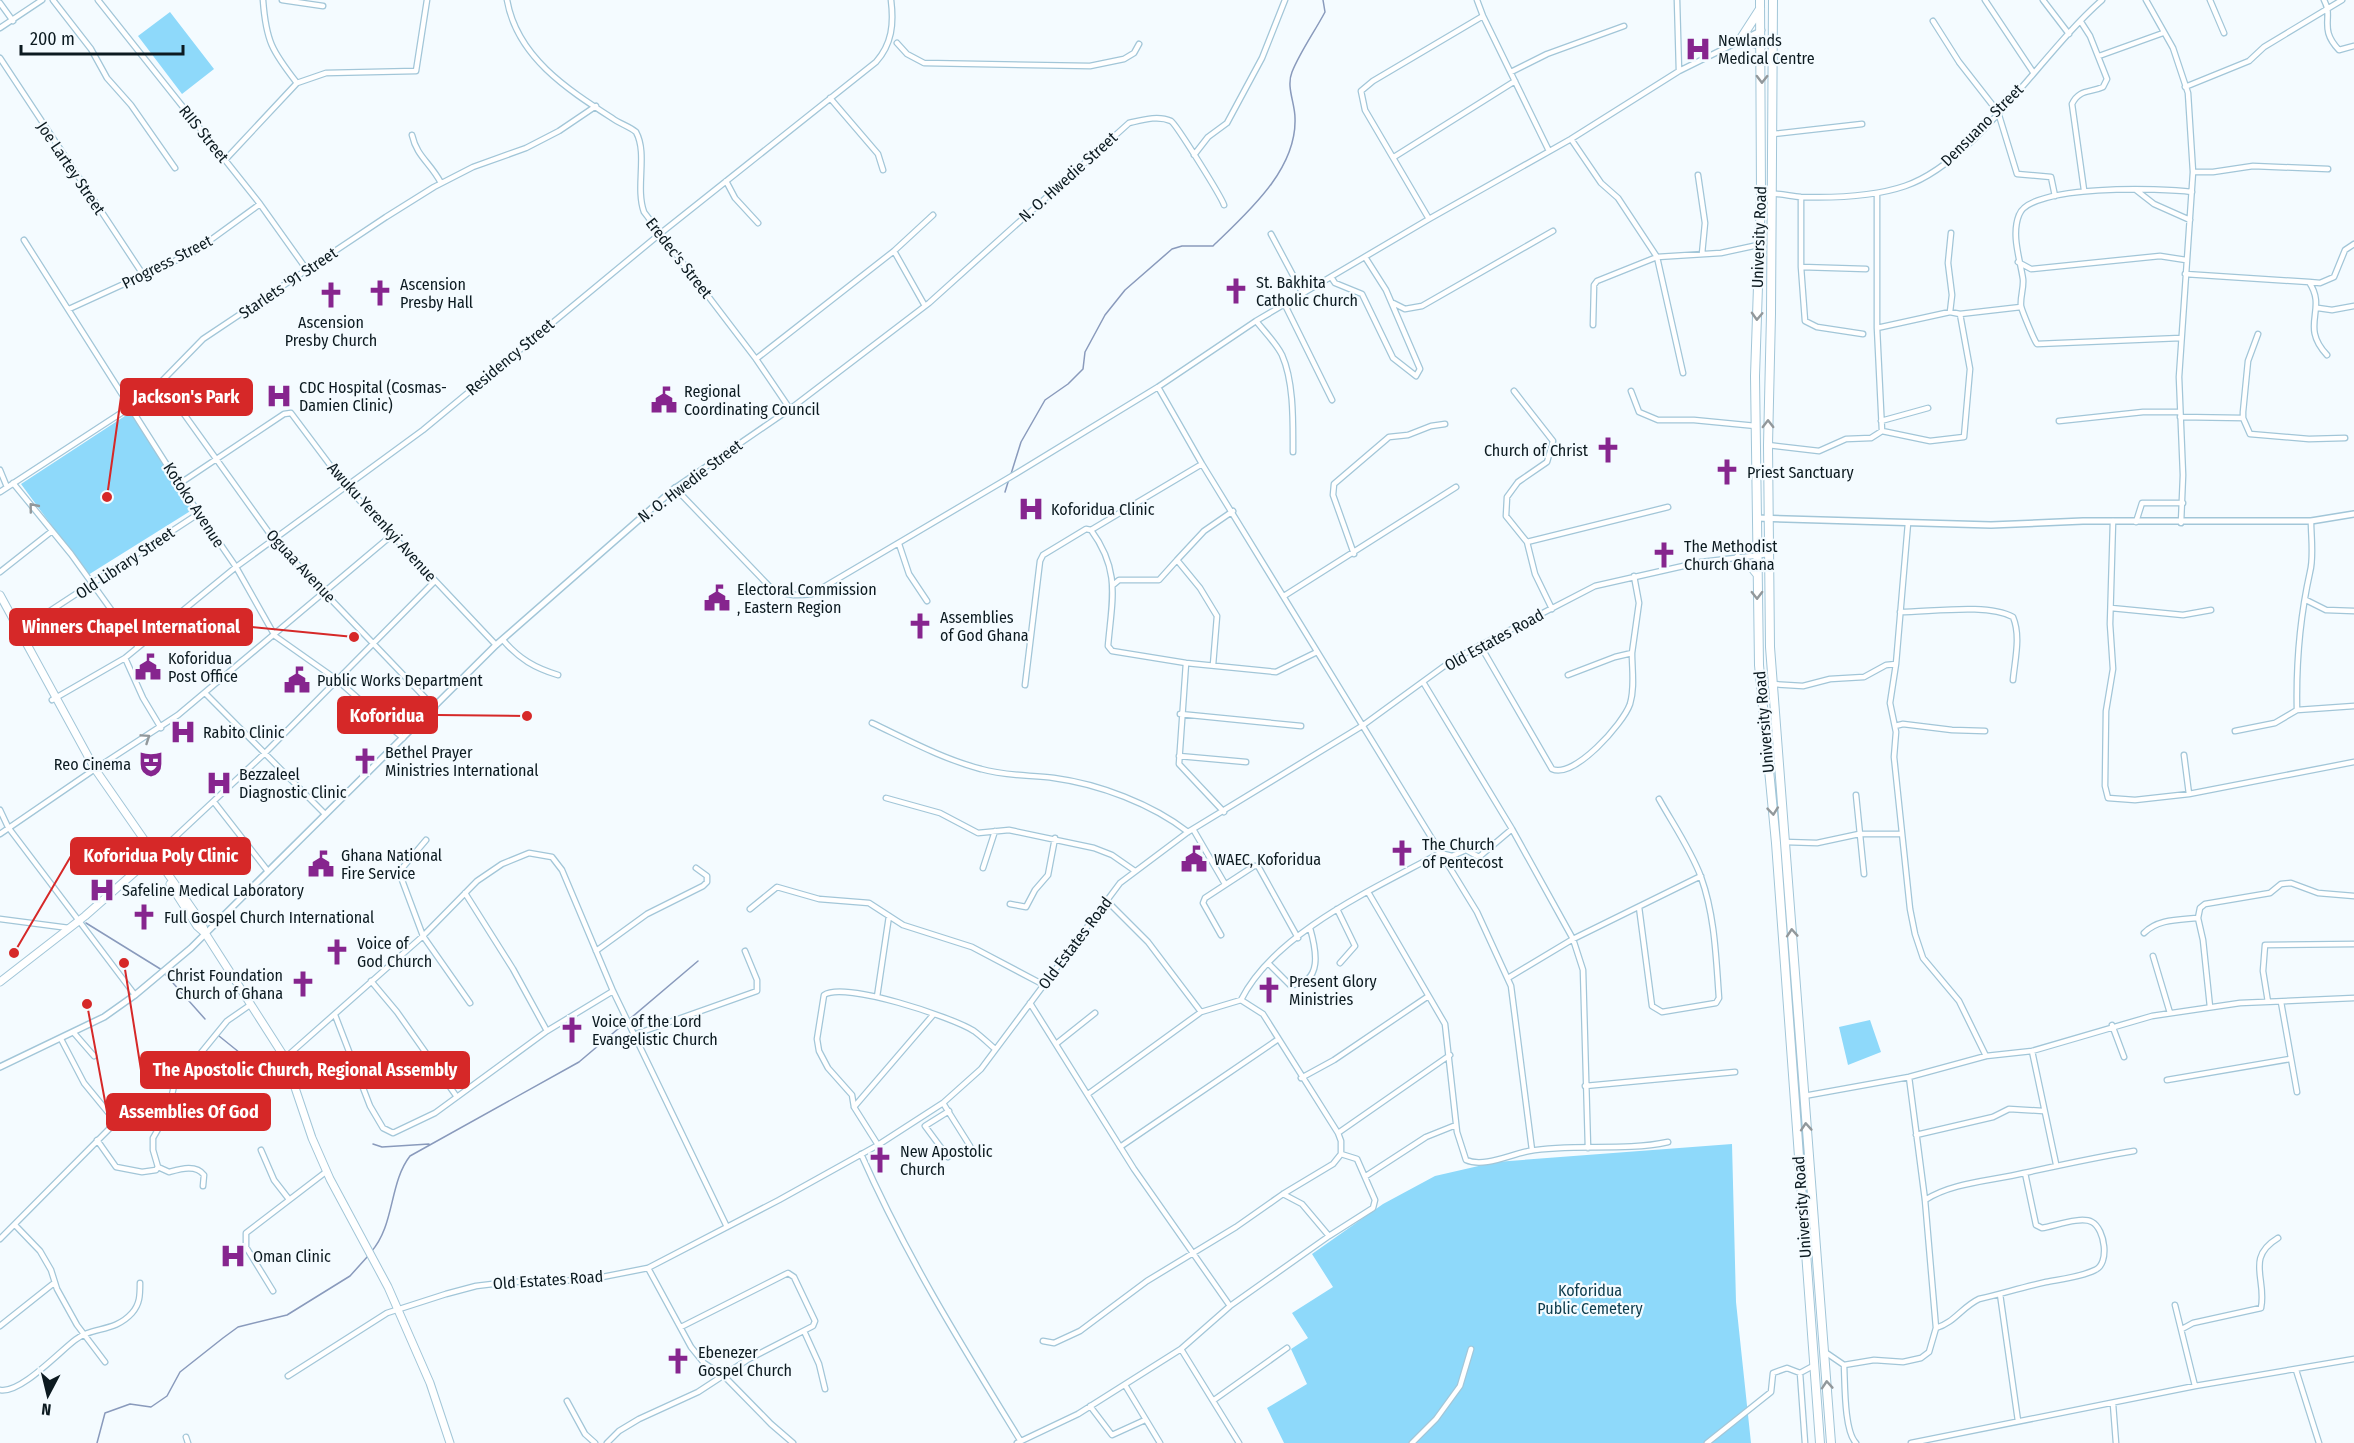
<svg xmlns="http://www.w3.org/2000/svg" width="2354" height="1443" font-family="'Fira Sans Condensed',sans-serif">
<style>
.green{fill:#8ed9fa}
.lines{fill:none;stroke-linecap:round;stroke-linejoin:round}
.stream{stroke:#899abc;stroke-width:1.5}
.minor-casing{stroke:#a2c6d8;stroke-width:7}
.tertiary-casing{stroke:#a2c6d8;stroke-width:8}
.primary-casing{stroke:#a2c6d8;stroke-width:9}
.trunk-casing{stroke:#a2c6d8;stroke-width:10}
.minor{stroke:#fff;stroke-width:4.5}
.tertiary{stroke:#fff;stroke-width:5}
.primary{stroke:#fff;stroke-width:7}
.trunk{stroke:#fff;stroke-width:8}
.oneway{stroke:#92989b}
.labels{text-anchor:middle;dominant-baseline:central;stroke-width:4.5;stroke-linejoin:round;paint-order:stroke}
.poi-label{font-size:16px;fill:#0c1a20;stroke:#f4fbff;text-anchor:start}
.street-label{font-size:16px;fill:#0c1a20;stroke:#f4fbff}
.park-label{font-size:16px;fill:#0c3b4c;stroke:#f4fbff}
.leader{fill:none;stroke:#d62828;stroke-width:2}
.callout-dot{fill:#d62828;stroke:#f4fbff;stroke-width:2}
.callout{fill:#d62828;stroke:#d62828;stroke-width:2}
.callout-label{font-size:18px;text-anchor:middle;font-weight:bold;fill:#fff}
</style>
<rect width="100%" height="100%" fill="#f4fbff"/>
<path class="green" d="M170,12L214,69L182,94L138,36Z
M131,412L192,510L88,575L21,484Z
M1870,1020L1881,1052L1848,1065L1839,1027Z
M1732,1144L1736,1302L1751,1443H1284L1267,1408L1307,1384L1291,1349L1308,1338L1292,1313L1333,1287L1312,1254L1383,1204L1435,1176L1496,1162Z"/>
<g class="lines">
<path class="stream" d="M1011,474L1021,442L1045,400L1068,384L1083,369L1085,352L1105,315L1125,290L1172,249L1182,246H1213C1247,213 1297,170 1295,118C1295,103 1286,87 1292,72C1300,52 1315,31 1325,12L1323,0
M1005,492L1009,479
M86,923L162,970
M165,974L205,1019
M219,1036L255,1065L277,1074L290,1083
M373,1144L382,1147L429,1144
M371,1252C395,1225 389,1183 410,1156L579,1062L698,961
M97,1443L105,1413L130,1404L151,1407L167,1396L180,1372L223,1338L238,1327L287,1315L350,1276L368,1256"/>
<g class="minor-casing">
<path id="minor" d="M53,0L91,49L107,78L131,105L175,168
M98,0L260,204L307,270
M263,0C266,41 272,51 297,83
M282,0L323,6
M507,0C517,57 567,89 612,118C620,124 629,126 636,132C648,154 635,187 644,212L756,359L790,409
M1477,0L1483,16L1549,151
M1677,0L1679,71
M1985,0L2033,72
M2043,0L2069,34
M2146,0L2173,48L2188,93L2193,172L2179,377L2183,475L2181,523
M2210,0L2224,33
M2324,0C2334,18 2318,28 2339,50L2354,46
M0,3L13,21
M1933,21L1959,62L1998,112L2017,174L2051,177L2055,196
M2081,22L2090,36L2107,79L2103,87C2090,93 2079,89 2072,104L2084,190
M0,28L42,0
M897,43L907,54L924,63L1090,66L1124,59L1134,53L1139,44
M2099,56L2163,33
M0,58L144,276
M1511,72L1547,54L1624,26
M2185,87L2249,61L2264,47L2342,0
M830,98L878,154L883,170
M1773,134L1862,124
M412,135C417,157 430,162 441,183
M1571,139L1601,183L1618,198L1657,257L1683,373
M1194,155L1208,137L1227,123L1262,58L1285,0
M1394,157L1515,81
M225,160L297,83L326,73L416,71L427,0
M2193,172H2213L2253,166L2328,169
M1698,175L1705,223L1702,254
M726,181L735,198L758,223
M2136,190L2154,204L2190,220
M1877,194V328
M1761,196C1774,191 1787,196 1801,197C1834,198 1873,197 1905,186C1976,162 2043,51 2102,0
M1801,197V267L1805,321L1817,327L1863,334
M1224,205C1221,196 1176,124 1171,121C1158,115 1142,120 1129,123L929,303L790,409L675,488L769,586C783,596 796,596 812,594L1012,476L1158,387L1256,321L1429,219L1571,139L1679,71L1762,30
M1429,219L1365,110L1361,91L1373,81L1483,16
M1271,234L1303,294
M24,240L179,484L236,567L275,636L336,679L403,738
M894,251L925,306
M2018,262L2031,269L2160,256L2186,260
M1801,267L1866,269
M2185,274L2309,282C2328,310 2299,325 2327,355
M1331,277L1335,283L1362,294L1393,358L1416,376L1420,369L1386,290L1365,257
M2309,282L2320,283L2334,277L2345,250L2354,244
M1393,303L1405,309L1422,306L1553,231
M1285,305L1332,400
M2318,308L2332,310L2354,306
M69,309L194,252L260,204
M1950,312L1952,295L1948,263L1951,233
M1256,321C1265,332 1276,343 1282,355C1294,382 1293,422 1293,452
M1593,325L1594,285L1597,281L1657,257L1721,253L1758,245
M2258,334L2248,361L2243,412V418L2250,434L2309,439L2345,438
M2181,338L2037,344C2034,340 2022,311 2021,306C2020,297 2024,288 2023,279C2020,259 2011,235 2019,215C2029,184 2163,188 2192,192
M756,359L894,251L933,215
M161,382L275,541L435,708
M1158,387L1202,464L1477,912L1511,986L1532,1150
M1514,391L1553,441L1547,462L1518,482L1507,497L1506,516L1527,542
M1631,391L1639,412L1658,420H1694L1756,426
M2180,417L2243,418
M1881,421L1928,408
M2059,421L2143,412H2180
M1882,431L1930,441L1964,437L1970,369L1960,314
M1768,445L1819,451L1846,439L1871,438L1882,431L1877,328L1950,312L1960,314L2021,307
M0,470L7,487
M13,483L71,554L138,647
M179,484L284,414L291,413L345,485L496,645
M0,492L138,402L161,382L203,339L386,217L434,187L473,167L526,148L559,131L596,106
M2113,521L2110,624L2113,669L2106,711L2105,786L2108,798L2135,800L2189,794L2354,762
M2311,521C2311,537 2314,557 2310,572C2300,617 2296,664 2297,710L2354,706
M2136,522L2142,503H2183
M1908,523L1896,664L1890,703L1896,732L1894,757L1910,909L1915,934L1923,958L1959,1001L1986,1056
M1091,530L1202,464
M899,544L909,574L927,601
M1354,554L1333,495L1334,484L1389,437L1408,435L1431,426L1445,424
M1177,560L1204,531L1233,511
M0,572L52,531
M1113,585L1119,580H1159L1177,560L1200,588L1217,616L1213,665
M1284,596L1456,487
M2306,600L2326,610L2354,611
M2111,608L2183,615L2211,610
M1552,609L1535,574L1527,542L1668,507
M1900,612C1931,612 1987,603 2013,617C2021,636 2015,659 2013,680
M21,630L198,514
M503,640C519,659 535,668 558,675
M1480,645L1552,769C1574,779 1623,724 1630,704C1635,688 1632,670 1632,653
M125,658L143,698L161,728
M1186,663L1179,764L1224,812
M1568,675L1615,657L1632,653L1639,603L1634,576
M1423,682L1512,829L1573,939L1583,970L1588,1148
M1772,684L1803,686L1830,679L1864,677L1886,665L1896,664
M1025,685L1040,561L1043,555L1086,529L1091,530C1121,571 1112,599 1108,646L1112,651L1186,663L1276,672L1317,652
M205,693L324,813
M52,700L125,658L236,567L423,430L661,233L876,62C892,44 894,24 891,0
M1180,714L1301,726
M872,723C908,740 943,759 981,769C1005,776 1030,775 1054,778C1099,784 1152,804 1188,832
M1895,726L1903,724L1952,730L1985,731
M2235,731L2275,723L2297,710
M2184,755L2189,794
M1179,756L1246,762
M95,769L178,715L392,535
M1856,795L1864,874
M886,798L940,813L978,833L1009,830L1094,848L1112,855L1135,871
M214,802L267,870
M0,810L8,827L135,995
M1193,829L1225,884
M0,834L92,771
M426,840L399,872L423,936L470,1003
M1785,842L1817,843L1859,834H1902
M156,855L265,753L435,581
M983,868L995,831
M1368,892L1445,1024L1457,1132L1466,1160C1484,1168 1511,1154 1529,1151C1575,1143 1622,1152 1668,1142
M465,893L513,969L547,1031
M1107,901L1148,942L1201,1012
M1010,904L1026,907L1035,890L1048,875L1055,838
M1639,907L1652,1006L1662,1012L1716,1003L1719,998C1716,958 1715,916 1701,877C1691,850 1673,824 1659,799
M750,909L777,887L819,899L869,903L903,925L972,947L1044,985
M1337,909L1355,946L1340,963
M0,919L69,928
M2144,933C2158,919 2178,920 2198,918
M1221,935L1203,903L1205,898L1254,866H1258L1298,938
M596,951L647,914L703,886L707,882V876L696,868
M2153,956L2170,1013
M1268,963L1290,985C1324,984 1316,949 1310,928
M1508,978L1573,939L1701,876
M371,981L397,1012L457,1097
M877,997L889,916
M1241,1000C1275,932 1376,888 1440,853L1452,856L1466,850L1479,857L1512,829
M2268,1002L2263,971L2265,945L2354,944
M2281,1002L2297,1092
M1030,1003L1134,1169L1230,1306
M2210,1007L2203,940L2198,918L2200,908L2205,904L2270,893L2281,884L2291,883L2318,893L2354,896
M335,1015L370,1106L383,1128L393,1133L435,1113L547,1031L613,991
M2112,1025L2124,1057
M74,1033L94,1056
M636,1034L757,991V980L745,951
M1056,1044L1095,1013
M2032,1051L2056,1164
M285,1058L423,936L477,881L502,864L529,853L552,857L562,870L613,991L727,1227
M1909,1077L1925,1200L1936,1328
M1301,1078L1334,1060L1427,997
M2167,1080L2290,1059
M1585,1086L1735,1072
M1804,1096L1909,1077L1986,1056L2032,1051L2152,1016L2240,1003L2354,998
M943,1103L970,1146
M854,1107L933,1015
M1338,1133L1450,1055
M1916,1135L1993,1117L2009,1109L2043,1111
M97,1140L116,1167L142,1172L156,1170L158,1167
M878,1145L854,1107L852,1095L828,1068L819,1051L817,1039L824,995C844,981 952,1017 974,1031C981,1036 988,1043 995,1049
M1120,1147L1277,1040
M261,1150L274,1180L288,1198
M861,1154C906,1256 962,1346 1020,1440
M948,1157L925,1126L949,1111
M1366,1176L1426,1137L1456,1125
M203,1186L204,1175C196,1164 180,1169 169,1172L158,1167L153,1150V1138L168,1112L174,1086L227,1021L250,1005
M1283,1194L1302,1204L1329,1236
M1925,1200C1953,1182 1992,1181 2024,1173C2061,1165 2097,1157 2134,1151
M15,1225L40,1251L51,1270L57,1289L77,1325L105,1362
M0,1239L116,1122L84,1083L61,1039
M648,1268L691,1347L704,1363L725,1377L771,1424L793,1443
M273,1291L246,1247V1233L327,1171
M2000,1294L2018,1421
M2175,1305L2195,1386
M0,1326L54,1283
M2182,1329L2193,1323L2261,1308C2267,1279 2245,1258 2278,1238
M804,1331L819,1364L825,1389
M1043,1341L1054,1343L1080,1331L1147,1281L1236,1227L1283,1194L1333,1164L1341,1154V1141L1338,1133L1263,1014L1241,1000L1201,1012L1088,1094
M1181,1349L1239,1443
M1825,1352L1844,1365C1845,1383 1844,1431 1856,1443
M1844,1365L1874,1360L1903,1362L1921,1358L1929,1352L1936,1328C1954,1323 1962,1307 1979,1299C2001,1294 2023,1287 2046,1282C2062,1279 2081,1277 2095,1270C2110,1264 2105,1229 2092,1222C2081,1216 2055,1226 2042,1228L2036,1225L2025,1173
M2296,1370L2319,1443
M1800,1373L1805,1443
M288,1376L387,1313L446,1294L476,1286L509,1282L587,1280L648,1268L779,1200L878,1145L943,1103L981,1069L1120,883L1188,832L1362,726L1454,659L1595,586L1701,562L1769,554
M1125,1385L1160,1443
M0,1390C20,1394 58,1353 75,1340C92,1326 114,1333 132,1313C140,1304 140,1295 140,1283
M1214,1400L1287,1348
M567,1401L585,1434L595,1443
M2113,1404L2116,1443
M1090,1406L1112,1435L1145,1420
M186,1437L188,1443
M607,1443L619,1431L639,1419L698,1392L747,1360L813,1326L815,1321L794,1277L788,1273L681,1327
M1017,1443L1078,1414L1181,1349L1230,1306L1329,1236L1373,1208L1375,1200L1357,1159L1341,1154
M1412,1443L1436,1419L1460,1386L1471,1349
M1707,1443L1771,1392L1773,1373L1787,1368L1800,1373L1813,1366
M1911,1443L2195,1386L2354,1359"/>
</g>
<g class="tertiary-casing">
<path id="tertiary" d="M1756,518L1991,525L2083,521H2311L2354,514
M0,1067L104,1017L135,995L191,948L496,645L675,488"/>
</g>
<g class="primary-casing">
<path id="primary" d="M0,595L95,769L202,923L205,933L285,1058L312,1138L330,1179L388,1287L430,1383L450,1443
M170,884L197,926L205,933
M0,982L85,916L152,857"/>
</g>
<g class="trunk-casing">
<path id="trunk" d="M1760,0L1761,196L1755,376L1759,665L1776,843L1820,1443
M1773,0L1771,314L1768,445L1770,647L1831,1443
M1760,9L1740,40L1762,45
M1738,558L1749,564L1757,574"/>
</g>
<use href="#minor" class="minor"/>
<use href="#tertiary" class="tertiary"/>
<use href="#primary" class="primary"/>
<use href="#trunk" class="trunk"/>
</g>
<defs><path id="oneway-chevron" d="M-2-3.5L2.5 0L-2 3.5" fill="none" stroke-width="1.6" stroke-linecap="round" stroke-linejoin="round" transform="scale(1.5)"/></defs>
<g class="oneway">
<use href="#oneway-chevron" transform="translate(1762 79) rotate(91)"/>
<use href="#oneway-chevron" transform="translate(1757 316) rotate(92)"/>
<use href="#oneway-chevron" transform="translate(1768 424) rotate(-90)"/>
<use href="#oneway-chevron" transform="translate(33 507) rotate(-129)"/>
<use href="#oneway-chevron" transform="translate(1757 595) rotate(89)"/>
<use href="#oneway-chevron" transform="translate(146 738) rotate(-34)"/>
<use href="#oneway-chevron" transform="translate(1773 811) rotate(84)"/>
<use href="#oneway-chevron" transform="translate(1792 933) rotate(-94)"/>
<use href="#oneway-chevron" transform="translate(1806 1127) rotate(-94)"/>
<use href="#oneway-chevron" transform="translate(1827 1385) rotate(-94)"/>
</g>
<defs>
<g id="hospital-bare" transform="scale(2.07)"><path d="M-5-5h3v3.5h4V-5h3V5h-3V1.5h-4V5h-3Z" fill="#86258e" stroke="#f4fbff" stroke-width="2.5" paint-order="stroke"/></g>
<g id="church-bare" transform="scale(2.07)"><path d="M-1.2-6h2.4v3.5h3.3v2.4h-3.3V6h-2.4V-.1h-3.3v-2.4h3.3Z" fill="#86258e" stroke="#f4fbff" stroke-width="2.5" paint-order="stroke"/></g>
<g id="civic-bare" transform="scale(2.07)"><path d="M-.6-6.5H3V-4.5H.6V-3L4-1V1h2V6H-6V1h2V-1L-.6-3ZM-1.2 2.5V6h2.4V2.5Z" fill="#86258e" stroke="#f4fbff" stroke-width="2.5" paint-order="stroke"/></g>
<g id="theatre-bare" transform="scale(2.07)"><path d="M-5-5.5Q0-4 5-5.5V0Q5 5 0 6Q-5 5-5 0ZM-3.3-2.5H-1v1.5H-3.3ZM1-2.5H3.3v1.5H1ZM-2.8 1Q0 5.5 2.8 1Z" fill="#86258e" stroke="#f4fbff" stroke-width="2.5" paint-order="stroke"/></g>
</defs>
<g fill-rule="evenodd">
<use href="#hospital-bare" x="1698" y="49"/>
<use href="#church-bare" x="1236" y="291"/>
<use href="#church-bare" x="380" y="293"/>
<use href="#church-bare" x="331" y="295"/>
<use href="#hospital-bare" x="279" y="396"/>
<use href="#civic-bare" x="664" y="400"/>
<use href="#church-bare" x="1608" y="450"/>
<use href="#church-bare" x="1727" y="472"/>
<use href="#hospital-bare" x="1031" y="509"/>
<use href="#church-bare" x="1664" y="555"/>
<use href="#civic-bare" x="717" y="598"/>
<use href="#church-bare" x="920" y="626"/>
<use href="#civic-bare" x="148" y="667"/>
<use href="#civic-bare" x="297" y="680"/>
<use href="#hospital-bare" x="183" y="732"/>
<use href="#church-bare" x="365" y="761"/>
<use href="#theatre-bare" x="151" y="764"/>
<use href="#hospital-bare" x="219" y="783"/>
<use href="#church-bare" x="1402" y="853"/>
<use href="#civic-bare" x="1194" y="859"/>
<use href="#civic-bare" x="321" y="864"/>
<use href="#hospital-bare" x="102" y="890"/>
<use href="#church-bare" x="144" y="917"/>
<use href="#church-bare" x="337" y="952"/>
<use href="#church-bare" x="303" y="984"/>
<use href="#church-bare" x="1269" y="990"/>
<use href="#church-bare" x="572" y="1030"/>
<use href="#church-bare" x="880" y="1160"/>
<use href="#hospital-bare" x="233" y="1256"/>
<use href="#church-bare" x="678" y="1361"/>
</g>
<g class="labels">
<g class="poi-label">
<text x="1718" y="40">Newlands<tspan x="1718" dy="18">Medical Centre</tspan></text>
<text x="1256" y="282">St. Bakhita<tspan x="1256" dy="18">Catholic Church</tspan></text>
<text x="400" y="284">Ascension<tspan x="400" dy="18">Presby Hall</tspan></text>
<text x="331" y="322" text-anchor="middle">Ascension<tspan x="331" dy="18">Presby Church</tspan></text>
<text x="299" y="387">CDC Hospital (Cosmas-<tspan x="299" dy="18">Damien Clinic)</tspan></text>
<text x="684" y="391">Regional<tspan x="684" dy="18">Coordinating Council</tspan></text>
<text x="1588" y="450" text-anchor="end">Church of Christ</text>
<text x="1747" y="472">Priest Sanctuary</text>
<text x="1051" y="509">Koforidua Clinic</text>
<text x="1684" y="546">The Methodist<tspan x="1684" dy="18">Church Ghana</tspan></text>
<text x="737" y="589">Electoral Commission<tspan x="737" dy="18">, Eastern Region</tspan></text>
<text x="940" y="617">Assemblies<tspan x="940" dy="18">of God Ghana</tspan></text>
<text x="168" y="658">Koforidua<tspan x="168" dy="18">Post Office</tspan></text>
<text x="317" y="680">Public Works Department</text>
<text x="203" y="732">Rabito Clinic</text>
<text x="385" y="752">Bethel Prayer<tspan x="385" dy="18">Ministries International</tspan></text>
<text x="131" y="764" text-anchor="end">Reo Cinema</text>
<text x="239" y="774">Bezzaleel<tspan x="239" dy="18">Diagnostic Clinic</tspan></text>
<text x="1422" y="844">The Church<tspan x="1422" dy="18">of Pentecost</tspan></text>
<text x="341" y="855">Ghana National<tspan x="341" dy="18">Fire Service</tspan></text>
<text x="1214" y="859">WAEC, Koforidua</text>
<text x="122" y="890">Safeline Medical Laboratory</text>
<text x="164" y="917">Full Gospel Church International</text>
<text x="357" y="943">Voice of<tspan x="357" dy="18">God Church</tspan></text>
<text x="283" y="975" text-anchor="end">Christ Foundation<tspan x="283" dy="18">Church of Ghana</tspan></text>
<text x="1289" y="981">Present Glory<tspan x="1289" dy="18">Ministries</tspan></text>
<text x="592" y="1021">Voice of the Lord<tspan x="592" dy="18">Evangelistic Church</tspan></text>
<text x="900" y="1151">New Apostolic<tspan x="900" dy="18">Church</tspan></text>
<text x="253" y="1256">Oman Clinic</text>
<text x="698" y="1352">Ebenezer<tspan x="698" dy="18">Gospel Church</tspan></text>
</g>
<g class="street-label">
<text transform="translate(1982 125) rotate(-45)">Densuano Street</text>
<text transform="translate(204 134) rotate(51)">RIIS Street</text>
<text transform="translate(71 168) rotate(56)">Joe Lartey Street</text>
<text transform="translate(1068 177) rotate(-42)">N. O. Hwedie Street</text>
<text transform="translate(1759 237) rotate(-88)">University Road</text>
<text transform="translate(679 258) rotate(52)">Eredec's Street</text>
<text transform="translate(167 262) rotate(-27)">Progress Street</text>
<text transform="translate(288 283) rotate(-34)">Starlets '91 Street</text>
<text transform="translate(510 357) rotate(-40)">Residency Street</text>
<text transform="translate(690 481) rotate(-37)">N. O. Hwedie Street</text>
<text transform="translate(194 505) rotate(57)">Kotoko Avenue</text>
<text transform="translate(382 522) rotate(48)">Awuku Yerenkyi Avenue</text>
<text transform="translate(125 563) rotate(-34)">Old Library Street</text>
<text transform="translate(301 566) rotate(47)">Oguaa Avenue</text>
<text transform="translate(1494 640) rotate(-29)">Old Estates Road</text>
<text transform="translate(1764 722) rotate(-95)">University Road</text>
<text transform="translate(1075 943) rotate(-53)">Old Estates Road</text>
<text transform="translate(1802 1207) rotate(-94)">University Road</text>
<text transform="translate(548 1280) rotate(-4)">Old Estates Road</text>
</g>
<g class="park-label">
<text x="1590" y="1290">Koforidua<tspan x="1590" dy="18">Public Cemetery</tspan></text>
</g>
</g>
<path class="leader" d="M107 497L121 397M354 637L252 627M527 716L437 715M14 953L71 856M124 963L141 1070M87 1004L107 1112"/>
<g class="callout-dot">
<circle cx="107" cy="497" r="6"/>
<circle cx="354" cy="637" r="6"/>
<circle cx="527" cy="716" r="6"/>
<circle cx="14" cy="953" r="6"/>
<circle cx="124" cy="963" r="6"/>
<circle cx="87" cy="1004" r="6"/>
</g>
<g class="callout">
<rect x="121" y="379" width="131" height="36" rx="6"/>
<rect x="10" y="609" width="242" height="36" rx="6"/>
<rect x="338" y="697" width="99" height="36" rx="6"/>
<rect x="71" y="838" width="179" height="36" rx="6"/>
<rect x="141" y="1052" width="328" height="36" rx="6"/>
<rect x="107" y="1094" width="163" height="36" rx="6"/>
</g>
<g class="callout-label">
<text x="186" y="403">Jackson's Park</text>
<text x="131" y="633">Winners Chapel International</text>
<text x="387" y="722">Koforidua</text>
<text x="161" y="862">Koforidua Poly Clinic</text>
<text x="305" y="1076">The Apostolic Church, Regional Assembly</text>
<text x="189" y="1118">Assemblies Of God</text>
</g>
<g transform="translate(48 1395) rotate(187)" stroke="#f4fbff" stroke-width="4.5" paint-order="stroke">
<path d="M0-4.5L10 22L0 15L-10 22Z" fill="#0c1a20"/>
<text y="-9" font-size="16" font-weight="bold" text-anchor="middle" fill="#0c1a20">N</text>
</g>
<path d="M21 45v9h162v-9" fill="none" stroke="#0c1a20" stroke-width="3"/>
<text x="30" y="45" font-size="18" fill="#0c1a20" stroke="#f4fbff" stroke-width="4.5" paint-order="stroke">200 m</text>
</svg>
